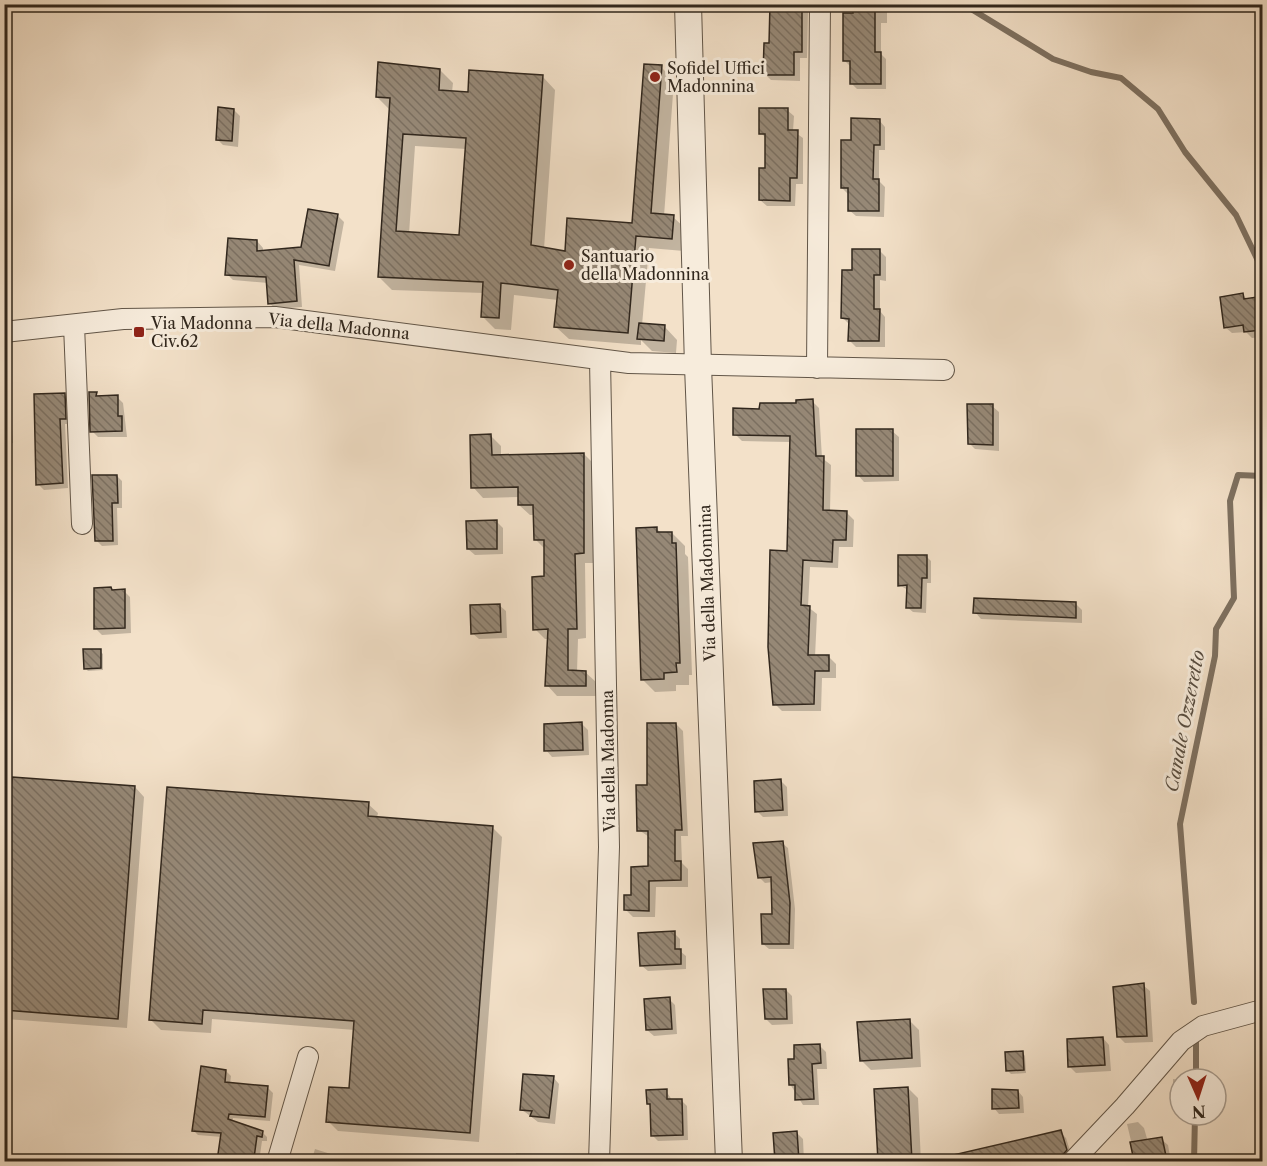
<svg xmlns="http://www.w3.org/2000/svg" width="1267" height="1166" font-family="'Libre Caslon Text',serif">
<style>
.shadow{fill:#0003;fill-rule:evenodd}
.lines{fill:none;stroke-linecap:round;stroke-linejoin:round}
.stream{stroke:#7e7161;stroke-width:6}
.building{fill:url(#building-back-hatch);stroke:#31271d;stroke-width:1.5;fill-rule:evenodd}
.minor-casing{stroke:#625648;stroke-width:22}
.tertiary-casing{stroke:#625648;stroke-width:28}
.minor{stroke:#f7ecdc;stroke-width:20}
.tertiary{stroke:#f7ecdc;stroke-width:26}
.poi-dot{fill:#8f2418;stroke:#f7ecdc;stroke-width:2}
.labels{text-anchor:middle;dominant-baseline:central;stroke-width:6;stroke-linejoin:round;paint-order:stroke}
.poi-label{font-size:16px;fill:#31271d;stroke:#f7ecdc;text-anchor:start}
.street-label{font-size:16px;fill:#31271d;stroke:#f7ecdc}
.water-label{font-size:18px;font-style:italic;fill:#574c3f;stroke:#f7ecdc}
</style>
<defs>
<pattern id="building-back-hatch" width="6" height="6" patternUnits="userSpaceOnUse" patternTransform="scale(1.5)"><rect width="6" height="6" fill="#968876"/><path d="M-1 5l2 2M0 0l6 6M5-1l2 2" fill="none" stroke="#7b6f60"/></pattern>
</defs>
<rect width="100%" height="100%" fill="#f3e1c9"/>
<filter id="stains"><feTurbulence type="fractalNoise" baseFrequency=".00333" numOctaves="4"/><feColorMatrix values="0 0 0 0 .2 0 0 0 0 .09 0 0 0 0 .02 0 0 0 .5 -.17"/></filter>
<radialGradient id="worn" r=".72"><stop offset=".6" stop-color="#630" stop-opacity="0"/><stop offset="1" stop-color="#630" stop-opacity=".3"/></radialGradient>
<path class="shadow" d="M765,4H798L808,12L807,58H800V81L771,80L765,74L771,44V14Z
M855,4H887V23H881V54L886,59V89H857L851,83V67L844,60Z
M661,67L674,80L664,216L673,217L686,229L684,251L649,248L642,325L664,326L677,340L676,353L652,351L641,340V345L569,339L556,327L558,300L514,295L511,330L495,329L482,316L484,293L392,290L379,277L390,110L377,97L440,70L453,83L452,92L469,94L543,77L555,90L544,249L566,253L633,225ZM415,146L466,149L461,237L409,234Z
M234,110L240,116L238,147L223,145L217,139Z
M787,110L794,116L793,131L803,138V184H796L795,206H767L760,200L766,170L767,139L761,133Z
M879,120L885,127V150H879V181L885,187L884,217L856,216L849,210L848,194L842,188Z
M309,211L338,216L344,222L335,271L299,265L302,307L276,309L269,303L268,283L233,280L227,274L257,241L263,248V252L303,249Z
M880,251L886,257V281L880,280V311L885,317V347H856L850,341V325L843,318L853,272Z
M1243,295L1248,300L1257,299L1262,305V337L1252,338L1246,332L1232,333L1225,327Z
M64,394L70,400L71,424H65L68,488L44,490L38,484Z
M96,394L99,397H117L123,403L127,437H98L92,431Z
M812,401L819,408L822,458L831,465L830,512L847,513L854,520L853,547H839L838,568L810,567L808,607L817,614L815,657H829L836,664V678H822L821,711H782L775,704L788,553L791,442L742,441L735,434L761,410Z
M5,406L11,412L13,443L4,444Z
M992,406L999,412V451L975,449L969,443Z
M892,431L899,437V481L864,482L858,475Z
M491,436L501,446V456L584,454L594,464V563H585L586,638L578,639L577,672H585L596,682V696H557L547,685L549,639H545L535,629L545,578V549L535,539V515H530L519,505V497L483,498L473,487Z
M117,476L122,481V508H117L118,545L102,546L97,541Z
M496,521L503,528V554L475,555L468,549Z
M656,528L661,533H672L685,546V554L688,557L692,675H689V685H676V691L655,692L642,679Z
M926,556L931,561V583H927L926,613L913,612L907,607L908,590L899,585Z
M124,591L130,597L131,633L102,635L95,628Z
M1076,604L1082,610V623L981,619L975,612Z
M499,605L506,611L507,638L479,639L472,633Z
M100,651L103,654V670L88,671L85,668Z
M582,724L588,730L589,755L552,757L546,750Z
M676,724L683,731L688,836H681L682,863L688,869V887H656L655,917H633L626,910L650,868L649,837L639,830L649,786Z
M781,781L787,787L788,816L763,817L757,811Z
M135,787L144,797L127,1028L6,1019L4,894Z
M368,804L378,813L377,818L492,827L502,837L479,1142L338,1131L328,1121L350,1090L355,1030L212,1019L211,1033L161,1030L151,1020Z
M782,843L788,848L795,909L794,949H769L763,944L774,915L773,882L765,883L759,877Z
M674,933L680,939V951L686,956V969L648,971L642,966Z
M1143,985L1150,991L1153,1042L1125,1043L1119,1037Z
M786,990L792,996L793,1024L772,1025L766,1019Z
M669,999L675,1005L677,1034L654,1036L647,1030Z
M909,1020L919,1030L921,1067L871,1070L861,1060Z
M1103,1038L1109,1045L1111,1071L1076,1073L1070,1067Z
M820,1046L826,1052L827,1069H817L819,1105H803L790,1084L796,1060Z
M1023,1053L1025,1056L1026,1073L1011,1074L1008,1071Z
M226,1071L231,1076L230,1084L268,1088L273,1093L270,1121L233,1118L232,1122L262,1132L267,1137V1141H262L259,1162H219L222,1137L198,1135L193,1130Z
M553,1077L559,1084L555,1124L538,1122L521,1109Z
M1173,1079L1180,1080V1104L1173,1097Z
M908,1088L918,1098L921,1162H880L876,1090Z
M666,1091L672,1100H681L687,1106L688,1140L658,1141L653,1136L652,1107L648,1104Z
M1018,1091L1023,1097L1024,1113L999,1114L994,1108Z
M1138,1122L1144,1128L1148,1142L1161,1139L1168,1145L1171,1162H1136L1127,1124Z
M1060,1132L1066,1138L1072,1157L1068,1162H984L982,1150Z
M797,1133L803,1139L804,1162H776L775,1134Z
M315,1149L337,1156L342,1162H311Z
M516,1153L559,1154L565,1162H515Z
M456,1160L479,1162H456Z"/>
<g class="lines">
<path class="stream" d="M963,4L1053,59L1091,72L1121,78L1158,109L1185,152L1236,215L1262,269
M1194,1002L1180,824L1215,656L1216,629L1234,598L1230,501L1238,475L1262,476
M1196,1079V1037
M1194,1162L1195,1115"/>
</g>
<path class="building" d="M770,4H802V52H794V75H763L764,43H769Z
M853,4H875V52H881V84H850V61H843V13H853Z
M378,62L440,69L439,90L468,92L469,70L543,75L531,245L565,251L567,218L632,223L644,64L662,65L651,213L674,215L672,239L636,236L628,333L554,327L558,290L501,283L499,318L481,317L483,282L378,277L390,98L376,97ZM403,134L466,138L459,235L396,231Z
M218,107L234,109L232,141L216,140Z
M759,108H788V130H798L797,178H790V201L759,200V168H765V134H759Z
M851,118L880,119V145H874L873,179H879V211H848V188H841V140H851Z
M308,209L338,214L329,266L294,260L297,301L268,304L266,277L225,275L228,238L257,240V251L301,247Z
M852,249H880V275H874V309H880L879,341H848L849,319L841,318L842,270H852Z
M1243,293L1244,299L1257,297L1261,330L1244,332L1243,325L1224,328L1220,297Z
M639,323L665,325L664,341L637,339Z
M89,392H97L96,396L118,395V416H122V431L90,432Z
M65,393L66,419H60L63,483L36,485L34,394Z
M813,399L816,456H824L823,510L847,511L846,540H833L832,562L803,560L801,605L810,606L808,655H829V671H815L814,704L773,705L768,647L770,550L787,551L790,436L733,435V408L759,409L760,403H796V400Z
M967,404H993V445L968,444Z
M856,429H893V476H856Z
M491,434L492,455L584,453V553L575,554L577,629H568V670L586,671V686H545L548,629L533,630L532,577L544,576V540H534L533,505H518V487L471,488L470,435Z
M92,475H117L118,503H112L113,541H95Z
M497,520V549H467L466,521Z
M657,527V532H672V543H676L680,663H676L677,672L664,673V679L641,680L636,528Z
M898,555H927V578H922L921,608H906L907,585L898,586Z
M111,587L112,590L125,589V628L94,629V588Z
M974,598L1076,602V618L973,613Z
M500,604L501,632L471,634L470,605Z
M83,649H101V668L84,669Z
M582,722L583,750L544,751V724Z
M647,723H676L682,830H675V861H681V880L649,881V911L624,910V895H631V867L648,866V831H637L636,785H647Z
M12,777L135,786L118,1019L4,1010V874Z
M781,779L783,810L755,812L754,781Z
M167,787L369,802L368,816L493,826L470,1133L326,1122L329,1087L349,1088L354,1021L203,1010L202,1024L149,1020Z
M783,841L790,903L789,944H762L761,914H772L771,877L758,878L753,843Z
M675,931V949H681V964L640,966L638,933Z
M1144,983L1147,1036L1117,1037L1113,987Z
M763,989H786L787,1019H765Z
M670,997L672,1029L646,1030L644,999Z
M910,1019L912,1058L860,1061L857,1022Z
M1103,1037L1105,1065L1068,1067L1067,1039Z
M820,1044L821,1063L812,1064L814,1099L795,1100V1085H789L788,1059H794V1045Z
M1023,1051L1024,1070L1006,1071L1005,1052Z
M201,1066L226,1070L225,1082L268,1086L265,1117L229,1114L228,1119L263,1131L262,1137L257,1136L254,1158L233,1156L232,1161H217L221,1133L192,1131Z
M523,1074L554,1076L549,1118L530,1116L532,1111L520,1110Z
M908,1087L912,1161H878L874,1089Z
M667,1089V1099H682L683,1135L651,1136L650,1104H647L646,1090Z
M992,1089L1018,1090L1019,1108L992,1109Z
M1061,1130L1067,1150L1057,1161H953V1155Z
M797,1131L799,1161H775L773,1133Z
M1162,1137L1166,1156L1134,1161L1130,1142Z"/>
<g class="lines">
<g class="minor-casing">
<path id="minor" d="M74,325L82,524
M4,332L123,319L275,317L629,363L944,370
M817,368L820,4
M277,1162L308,1057
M599,1162L609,847L600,360
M1072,1162L1125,1106L1181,1041L1203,1026L1262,1010"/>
</g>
<g class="tertiary-casing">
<path id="tertiary" d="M688,4L698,366L729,1162"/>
</g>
<use href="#minor" class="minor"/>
<use href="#tertiary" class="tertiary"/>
</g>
<g class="poi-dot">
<circle cx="655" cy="77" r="6"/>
<circle cx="569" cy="265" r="6"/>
<rect x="133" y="326" width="12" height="12" rx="3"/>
</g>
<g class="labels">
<g class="poi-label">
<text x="667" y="68">Sofidel Uffici<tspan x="667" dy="18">Madonnina</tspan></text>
<text x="581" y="256">Santuario<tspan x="581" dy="18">della Madonnina</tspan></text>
<text x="151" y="323">Via Madonna<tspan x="151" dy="18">Civ.62</tspan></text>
</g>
<g class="street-label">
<text transform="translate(339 326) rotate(6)">Via della Madonna</text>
<text transform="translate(707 583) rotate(-92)">Via della Madonnina</text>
<text transform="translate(608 761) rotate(-91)">Via della Madonna</text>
</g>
<g class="water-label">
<text transform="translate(1185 721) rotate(-79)">Canale Ozzeretto</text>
</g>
</g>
<rect width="1267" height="1166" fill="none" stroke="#f3e1c9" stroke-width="24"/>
<rect x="6" y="6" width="1255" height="1154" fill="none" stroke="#31271d" stroke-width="3"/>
<rect x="12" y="12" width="1243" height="1142" fill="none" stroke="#31271d" stroke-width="1.5"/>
<g transform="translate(1198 1097) rotate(177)"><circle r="28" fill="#f7ecdc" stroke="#a89d90" stroke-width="1.5"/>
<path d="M0-4.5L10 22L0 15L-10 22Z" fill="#8f2418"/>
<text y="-9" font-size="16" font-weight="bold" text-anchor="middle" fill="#31271d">N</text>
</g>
<rect width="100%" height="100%" filter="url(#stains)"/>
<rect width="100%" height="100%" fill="url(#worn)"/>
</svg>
